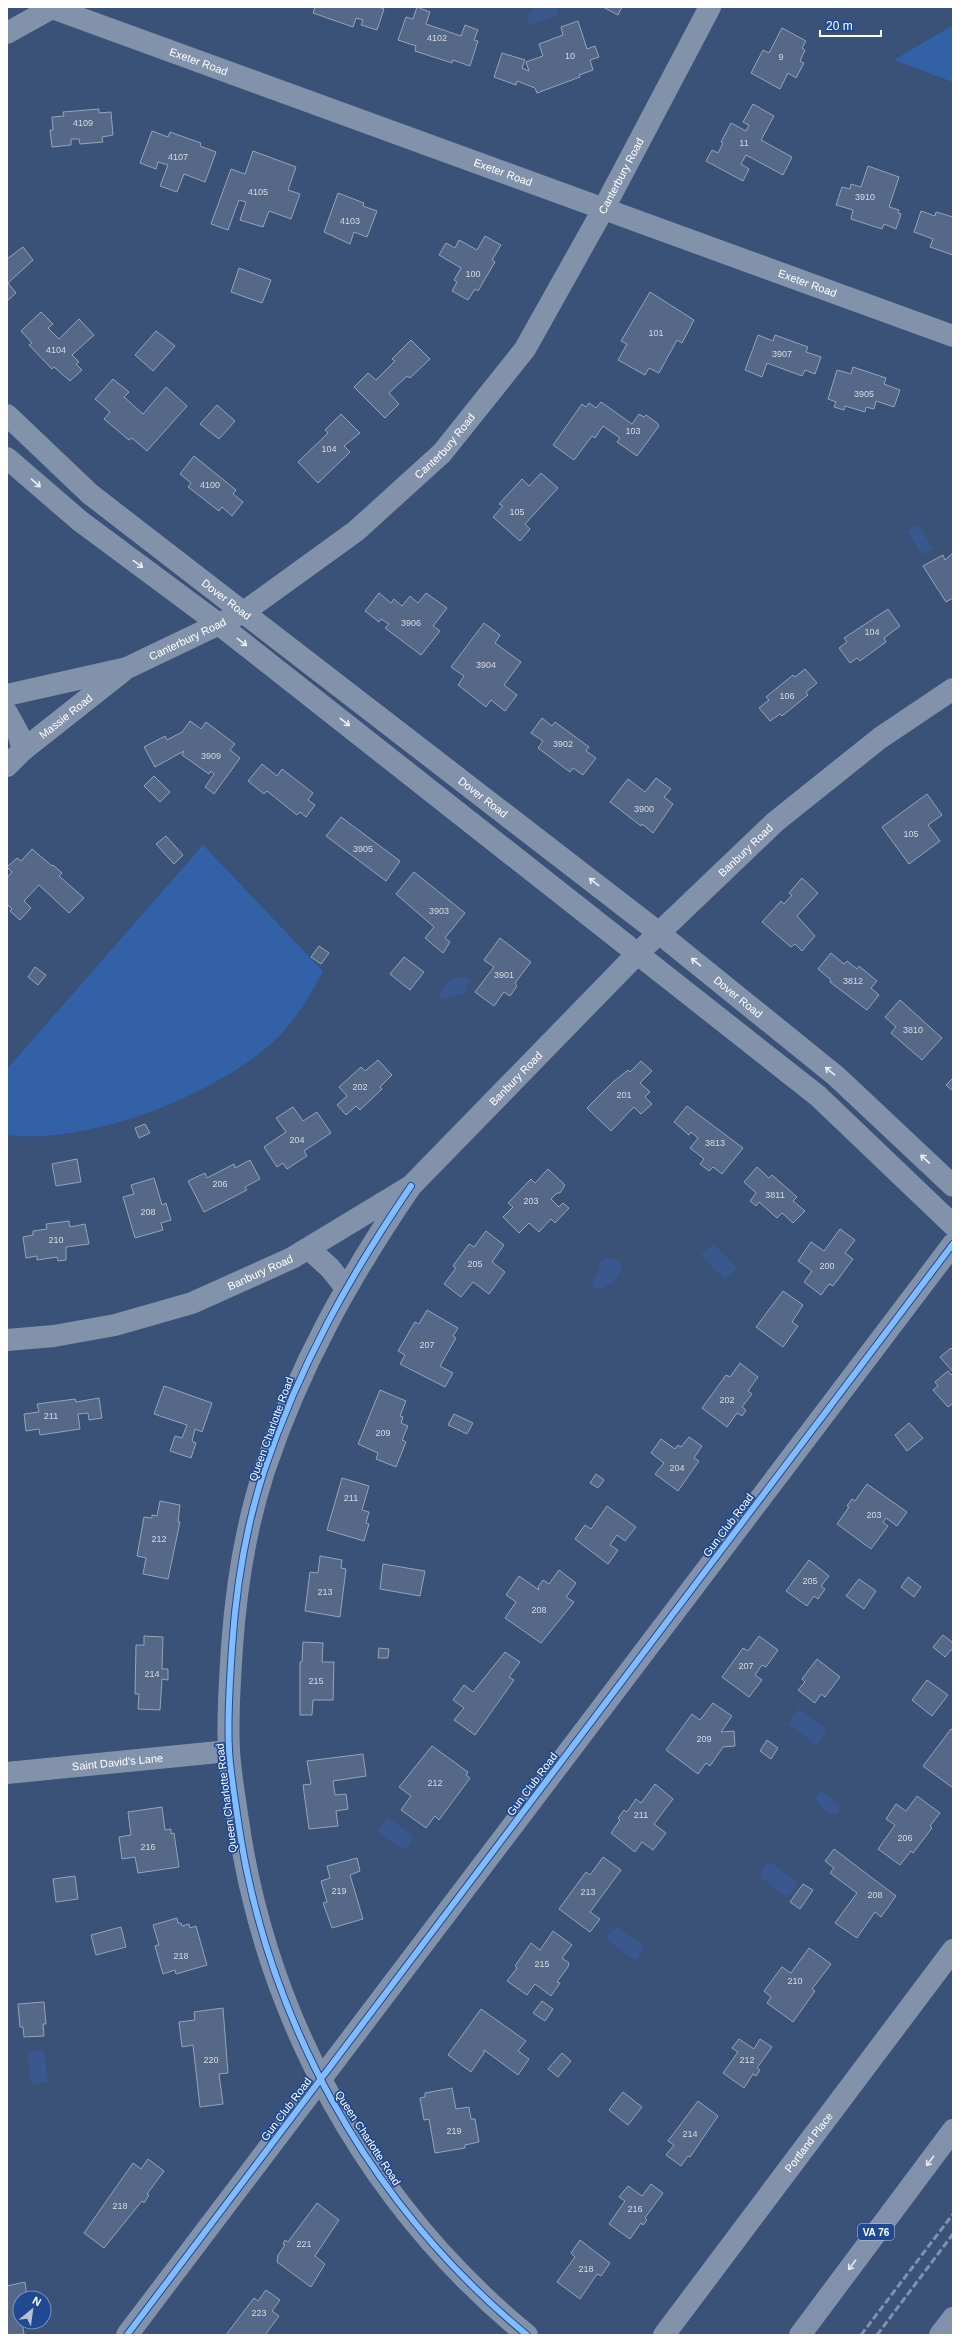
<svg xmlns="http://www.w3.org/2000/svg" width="960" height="2342" font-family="Helvetica,sans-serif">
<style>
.green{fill:#3361a8}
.water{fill:#3a588d}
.building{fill:#566887;stroke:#96a4b9}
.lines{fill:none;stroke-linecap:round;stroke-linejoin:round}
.minor{stroke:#8292ab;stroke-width:22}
.highway{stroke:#8191ab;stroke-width:22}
.rail{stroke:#8191ab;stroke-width:3;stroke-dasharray:7 3;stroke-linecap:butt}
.cycleway-casing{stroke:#1f4a93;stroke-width:8}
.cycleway{stroke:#80bcff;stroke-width:6}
.oneway{stroke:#eceff2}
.oneway2{stroke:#e6e9ee}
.labels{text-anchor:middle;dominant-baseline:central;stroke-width:3.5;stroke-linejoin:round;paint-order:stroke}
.number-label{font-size:9px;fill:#d5d9e1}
.shield{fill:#1f4a93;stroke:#bcc9df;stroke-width:1}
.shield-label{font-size:10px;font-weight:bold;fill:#fff}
.street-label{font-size:11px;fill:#fff;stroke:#1f4a93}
</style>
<rect width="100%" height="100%" fill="#3a5178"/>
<path class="green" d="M953,25V82L894,60Z
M203,845L323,971C309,997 295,1022 273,1042C213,1096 88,1145 7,1135V1069Z"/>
<path class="water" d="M537,7H557L558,15L531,25L527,20V15L533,11L532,9Z
M918,524L933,548L922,555L907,531Z
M456,977H466L470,979L466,993L441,1000L439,996C443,988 448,982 456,977Z
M713,1244L737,1268L725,1280L701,1255Z
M607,1257L620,1261L622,1270L613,1283L599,1290L593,1286L592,1279L598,1272L600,1262Z
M799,1709L827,1730L816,1745L788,1724Z
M820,1792C829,1792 832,1801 839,1804L840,1810L837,1814C827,1816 819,1806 815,1798Z
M388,1817L413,1836L410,1845L403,1850L377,1831Z
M772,1863L796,1881V1886L791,1894L785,1896L760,1877C761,1870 765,1865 772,1863Z
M618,1928L643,1945V1951L637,1959H633L608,1941V1935L613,1929Z
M44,2050L48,2083L31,2084L27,2052Z"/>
<path class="building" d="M315,7H379L384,9L377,30L361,25L363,20L356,18L353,27L313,13Z
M417,7L430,12L426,24L461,36L465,25L478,30L474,40L478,41L470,66L453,60L452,63L415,51L416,46L398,40L406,17L413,19Z
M603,7H622L618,15Z
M578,21L587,49L595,46L599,57L590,60L593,70L579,75L580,77L537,93L535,88L517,81L516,85L494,77L502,53L525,60L522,68L529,71L526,62L543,56L539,44L563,35L561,27Z
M782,28L806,41L802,48L805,50L800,61L804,63L796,78L788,73L780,89L751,73L763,50L769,53Z
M753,104L774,116L761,140L792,157L783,175L746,155L741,164L749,169L743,181L706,161L712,150L718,153L723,143L721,142L731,123L746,131L749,125L743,122Z
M99,109V113L111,112L113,135L102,137L103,142L80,144L79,139H71V145L52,147L50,130H53L52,117L64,116L63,112Z
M152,131L168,137L170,132L201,143L200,146L216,152L205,182L184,174L177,192L160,186L168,165L158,162L156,169L140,163Z
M253,151L296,167L288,190L300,194L291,219L269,211L263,227L240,220L246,202L239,200L228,230L211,224L231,169L245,174Z
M868,166L899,177L889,207L899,210L898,213L901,214L896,229L884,224L882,229L851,219L853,210L836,205L842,187L850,189L851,184L861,187Z
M338,193L364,203L363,206L377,211L367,237L354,232L350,244L324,232Z
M921,211L935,216L936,212L953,217V255L930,247L933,239L914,232Z
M485,236L501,245L492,260L495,262L478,291L475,289L468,300L452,291L457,282L454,280L461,268L439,255L446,243L455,248L459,240L477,250Z
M23,247L33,260L8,283L16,293L7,301V259Z
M239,268L271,280L262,303L231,292Z
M650,292L694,320L682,343L677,340L659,373L649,368L645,375L618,360L627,344L621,341Z
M41,312L53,324L48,328L59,339L79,319L94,335L72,355L79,362L76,364L82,370L70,381L54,367L52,369L29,345L32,343L21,331Z
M156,331L175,346L153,371L135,355Z
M758,335L773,341L775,335L808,347L806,352L821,357L815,374L805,370L802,376L767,363L762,377L745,370Z
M411,340L430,359L410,378L407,376L389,393L399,404L385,418L354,387L368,373L376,380L395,361L392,359Z
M853,367L886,378L884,384L900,390L894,407L876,401L874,409L866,407L865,412L845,406L844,410L834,407L836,402L828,399L837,370L851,374Z
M113,379L129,392L124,397L143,414L166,387L187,406L147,451L132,438L129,440L104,419L110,412L95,399Z
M601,402L632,424L639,414L644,417L646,415L657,423L659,426L637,456L617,442L620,438L603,426L595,438L592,436L574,460L553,445L582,404L586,407L589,403L596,408Z
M217,405L235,421L219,439L200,424Z
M341,414L360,433L344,446L350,452L318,483L298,462L328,433L325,430Z
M194,456L236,490L233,494L243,502L232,516L222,507L219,511L188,487L191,483L180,474Z
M541,473L558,488L525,524L530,529L520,541L493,517L503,506L499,504L522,479L529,486Z
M953,553V598L946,602L923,566L943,555L945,560Z
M379,593L391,603L394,599L402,606L410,596L418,603L426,593L447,608L433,626L440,631L421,655L385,628L389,624L381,619L379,622L365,611Z
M888,609L900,626L884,638L886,642L860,661L857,658L850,663L839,648L847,642L844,638Z
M484,623L500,635L495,643L521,662L504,685L517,695L505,711L491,700L486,707L458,685L464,676L451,667Z
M805,669L817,683L806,692L808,695L782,716L780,714L770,721L759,708L769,700L766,697L793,675L795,677Z
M542,718L552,726L555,722L589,747L586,751L596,758L583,775L573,768L570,772L538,748L543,741L531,733Z
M190,721L201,729L206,722L235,744L230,750L240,758L214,794L205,787L214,774L211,771L209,774L182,755L184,751L155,767L144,747L165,736L167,740L182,732Z
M262,764L277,776L282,769L313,793L308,800L315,805L306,817L300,812L297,815L267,791L264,794L248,781Z
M154,776L170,792L160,802L144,786Z
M656,778L671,789L664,797L673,804L653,833L642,824L641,826L610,802L628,779L645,792Z
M927,794L942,815L928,825L940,841L909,864L882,827Z
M341,817L400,861L386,881L326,836Z
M166,836L183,855L174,864L156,844Z
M32,849L52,866L53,865L62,873L59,876L84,898L69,913L39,885L24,901L31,908L20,920L10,911L12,909L7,904V878L12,872L7,867L17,858L21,861Z
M414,872L465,913L445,938L450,942L443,953L425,938L434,927L396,894Z
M802,878L818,893L797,916L815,936L802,951L795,944L791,947L762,922L781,901L784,904L792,895L789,893Z
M500,938L531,962L515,983L517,986L510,996L504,992L494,1006L475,992L494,967L484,960Z
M319,946L329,953L321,964L311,957Z
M831,953L844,964L847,961L857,969L859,966L877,981L871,988L879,995L867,1010L830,982L831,980L818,969Z
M404,957L424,972L410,990L390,974Z
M35,967L46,975L38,985L28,977Z
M900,1000L942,1038L922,1060L891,1033L896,1027L885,1017Z
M378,1060L392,1075L380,1087L382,1089L360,1110L356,1106L346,1115L337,1105L347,1096L339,1087L361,1067L365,1071Z
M641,1061L652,1071L640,1083L650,1092L645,1097L652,1104L641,1114L634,1107L611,1131L587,1108L613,1082L628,1070L630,1072Z
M953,1078V1091L946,1085Z
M687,1106L743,1148L722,1174L713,1167L709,1171L700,1164L704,1159L690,1148L698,1138L691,1132L689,1135L674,1122Z
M293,1107L303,1121L317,1112L331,1133L304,1151L307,1156L287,1169L283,1163L277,1167L264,1147L286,1132L276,1118Z
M145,1124L150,1133L139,1138L135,1128Z
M77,1159L81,1182L56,1186L52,1164Z
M250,1160L260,1179L245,1187L247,1190L204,1212L188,1181L205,1173L207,1178L234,1164L235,1168Z
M757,1167L769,1178L772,1175L797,1197L793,1201L805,1211L793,1223L782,1213L777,1218L759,1202L756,1206L750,1201L756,1193L744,1182Z
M548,1169L565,1185L560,1193H557L551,1199L559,1207L563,1203L569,1208L555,1223L551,1219L539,1232L529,1223L519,1233L503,1217L513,1207L508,1203L531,1179L535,1183Z
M154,1178L162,1205L166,1203L171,1220L161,1223L163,1230L135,1238L123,1197L134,1194L131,1185Z
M69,1221L70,1227L85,1224L89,1244L66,1247V1260L58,1261L57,1257L37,1260V1256L26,1258L23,1237L33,1235V1231L47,1229L46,1224Z
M840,1229L855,1240L845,1253L853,1259L833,1286L829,1284L821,1295L804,1282L812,1271L798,1261L811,1242L824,1251Z
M486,1231L504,1245L492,1262L505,1272L489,1294L473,1282L461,1297L444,1284L456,1268L453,1266L469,1244L474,1247Z
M783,1291L803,1305L792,1322L798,1326L783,1347L756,1327Z
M427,1310L458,1328L453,1336L456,1338L440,1366L453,1373L445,1387L400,1364L405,1355L398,1351L415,1322L419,1324Z
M951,1348L953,1350V1372L940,1357Z
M740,1363L758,1377L748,1391L752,1394L742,1407L746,1410L742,1416L737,1413L727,1427L702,1408L726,1375L730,1377Z
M948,1371L951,1375L953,1373V1403L948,1407L933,1390L938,1386L935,1382Z
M164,1386L212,1403L202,1432L195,1429L192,1441L196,1443L191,1458L170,1451L175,1436L182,1438L187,1425L154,1414Z
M380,1390L406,1401L400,1416L403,1417L401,1423L408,1426L402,1440L406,1442L396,1467L376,1459L378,1453L358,1444Z
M99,1398L102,1418L89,1420L88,1413L78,1414L80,1429L40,1435L39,1429L26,1431L24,1414L39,1412L37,1404L75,1399L76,1402Z
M454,1414L473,1423L467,1434L448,1425Z
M909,1423L923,1438L907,1451L895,1435Z
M689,1437L702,1446L694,1458L699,1461L678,1491L655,1474L664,1463L651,1453L661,1439L675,1449L678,1445L681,1447Z
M596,1474L604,1480L598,1488L590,1483Z
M342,1478L369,1486L362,1510L369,1512L366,1523L369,1524L364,1541L327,1530Z
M867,1484L907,1512L897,1526L886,1518L883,1522L888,1526L871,1549L837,1524L849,1507L847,1506L852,1499L855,1501Z
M160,1501L180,1505L178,1522H180L168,1579L143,1574L146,1558L137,1556L144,1517L152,1518V1515L157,1516Z
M607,1506L636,1527L625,1541L617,1535L610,1545L618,1550L608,1564L575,1539L585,1525L591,1529Z
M320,1556L342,1560L341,1568L346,1569L340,1617L305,1611L310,1572L318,1573Z
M809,1560L829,1576L821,1586L825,1589L818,1599L814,1596L807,1606L786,1591Z
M383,1564L425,1571L420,1596L380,1589Z
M559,1570L576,1583L566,1597L574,1602L541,1643L505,1618L516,1602L506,1595L519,1576L539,1590L538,1587L543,1580L549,1584Z
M908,1577L921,1587L914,1597L901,1587Z
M859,1579L876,1591L864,1609L846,1596Z
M943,1635L953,1643V1648L945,1657L933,1647Z
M144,1636L163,1637L162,1669H168V1680L162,1679L160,1710L138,1709L139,1694H135L136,1645H144Z
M759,1636L778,1650L766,1667L762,1665L755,1675L762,1680L749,1697L722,1677L743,1648L748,1651Z
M303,1642L323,1643L322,1662H334L333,1700H313L312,1715H300V1662H302Z
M379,1648L389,1649L388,1658H378Z
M505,1652L520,1662L509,1677L514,1680L475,1735L454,1720L464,1708L453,1700L464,1685L473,1692Z
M817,1659L840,1677L825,1697L821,1694L815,1703L798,1690L805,1682L802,1679Z
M927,1680L948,1695L932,1716L912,1700Z
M713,1703L732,1716L721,1732L734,1731L735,1746L723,1747L710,1766L706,1763L698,1774L666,1750L692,1714L700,1720Z
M951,1729L953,1730V1788L923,1766Z
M767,1740L778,1748L771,1759L760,1751Z
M432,1746L468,1772L466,1775L470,1778L439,1820L435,1816L426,1828L401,1810L411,1796L399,1787Z
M363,1754L366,1776L333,1781L335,1795L346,1794L348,1809L336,1811L338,1826L309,1829L303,1785L311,1784L307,1761Z
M655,1784L673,1799L654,1824L666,1833L653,1850L642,1842L635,1852L611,1833L620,1820L618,1818L624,1810L627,1812L636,1799L641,1803Z
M917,1796L940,1813L930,1826L932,1828L913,1853L911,1851L900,1865L878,1849L895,1825L886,1819L896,1804L906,1811Z
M162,1807L165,1830L171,1829V1834L174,1833L179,1867L138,1873L135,1857L122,1859L119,1837L131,1835L128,1812Z
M834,1849L896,1896L881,1917L875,1912L857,1938L835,1923L857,1893L830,1873L834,1868L825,1861Z
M603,1857L621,1870L590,1912L600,1919L590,1932L559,1909L586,1872L590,1875Z
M357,1858L360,1871L350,1875L363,1919L332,1928L323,1903L327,1902L321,1881L330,1878L327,1866Z
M75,1876L78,1899L56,1902L53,1879Z
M803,1884L813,1890L800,1909L790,1902Z
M177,1918L178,1923H181L182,1926L189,1924L190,1928L196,1926L207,1965L176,1974L175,1970L163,1974L155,1946L159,1945L153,1925Z
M121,1927L126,1947L96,1955L91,1935Z
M553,1931L572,1945L562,1958L569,1963L568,1967L557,1982L560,1983L551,1996L535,1984L527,1995L507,1981L517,1968L515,1966L531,1943L540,1950Z
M809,1948L831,1964L812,1989L815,1991L793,2022L767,2003L771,1997L764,1991L782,1967L791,1973Z
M542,2001L553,2009L545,2021L533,2013Z
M44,2002L46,2024H43L44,2036L24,2037L23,2027H20L18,2004Z
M223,2008L228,2073L219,2074L223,2104L200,2107L193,2045L182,2047L179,2022L195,2020L194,2012Z
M481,2009L526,2041L518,2051L529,2059L518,2075L484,2050V2053L471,2072L448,2055Z
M739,2039L754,2049L760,2039L772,2047L757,2068L760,2070L756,2076L753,2074L744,2088L723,2073L738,2052L732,2048Z
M562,2053L571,2061L558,2077L548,2069Z
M452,2088L456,2109L469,2107L471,2119H475L479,2142L465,2145V2148L435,2153L429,2119L424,2120L420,2098L425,2097V2093Z
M623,2092L642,2107L628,2125L609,2110Z
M698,2101L718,2116L690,2157L688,2156L681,2166L666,2155L674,2145L668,2141Z
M148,2159L164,2171L147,2194L149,2195L144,2203L142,2201L104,2248L84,2233L133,2163L141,2169Z
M651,2184L663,2193L645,2218L647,2220L643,2225L641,2223L630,2239L609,2224L625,2201L619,2197L628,2186L642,2196Z
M317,2203L339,2220L315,2256L325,2264L311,2287L277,2262L278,2255L285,2245L283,2244L285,2240L288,2242Z
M580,2240L610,2263L601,2276L597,2274L580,2299L557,2282L575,2257L571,2253Z
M25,2282L27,2298H20V2322H22L24,2334L7,2335V2286Z
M266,2290L280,2300L272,2311L279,2316L265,2335H226L254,2298L258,2301Z"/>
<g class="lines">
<g class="minor">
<path id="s1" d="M52,8L953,336"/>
<path d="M7,33L52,8"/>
<path id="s2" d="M7,415L90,494L659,933L836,1076L953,1186"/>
<path d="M7,458L80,521L220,625L818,1096L953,1225"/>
<path id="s3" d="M7,695L127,668L244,612L356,531L442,453L525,349L604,208L710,7"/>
<path d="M7,713L18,733L23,750"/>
<path id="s4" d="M7,766L23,750L123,671"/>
<path d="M411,1186C349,1277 299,1366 264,1471C246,1526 236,1589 232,1647C230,1681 227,1716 229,1750C230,1771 234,1793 237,1814C265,2018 368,2204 527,2335"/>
<path d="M309,1249L330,1268L345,1287"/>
<path id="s5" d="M7,1340L54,1336L115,1325L192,1303L292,1258L411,1186L638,953L775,822L880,738L953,689"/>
<path id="s6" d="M7,1773L229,1751"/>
<path d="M127,2335L953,1244"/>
<path id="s7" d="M664,2335L953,1950"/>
</g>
<path class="highway" d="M800,2335L953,2130
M940,2335L953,2318"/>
<path class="rail" d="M861,2335L953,2214
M877,2335L953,2234"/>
<g class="cycleway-casing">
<path id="cycleway" d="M411,1186C349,1277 299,1366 264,1471C246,1526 236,1589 232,1647C230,1681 227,1716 229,1750C230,1771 234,1793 237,1814C265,2018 368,2204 527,2335
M127,2335L953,1244"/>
</g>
<use href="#cycleway" class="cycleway"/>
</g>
<defs><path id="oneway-shaft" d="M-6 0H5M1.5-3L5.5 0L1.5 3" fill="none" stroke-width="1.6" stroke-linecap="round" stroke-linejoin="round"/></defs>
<g class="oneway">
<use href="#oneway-shaft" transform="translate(36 483) rotate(41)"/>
<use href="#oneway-shaft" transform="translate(138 564) rotate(36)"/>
<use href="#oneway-shaft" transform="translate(242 642) rotate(38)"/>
<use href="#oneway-shaft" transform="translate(345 722) rotate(38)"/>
<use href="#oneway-shaft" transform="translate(594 882) rotate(-142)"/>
<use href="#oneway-shaft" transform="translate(696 962) rotate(-141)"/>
<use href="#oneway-shaft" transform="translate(830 1071) rotate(-141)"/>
<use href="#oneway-shaft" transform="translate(925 1159) rotate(-137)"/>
</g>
<g class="oneway2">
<use href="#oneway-shaft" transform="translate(930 2161) rotate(127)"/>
<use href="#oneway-shaft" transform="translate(852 2265) rotate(127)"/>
</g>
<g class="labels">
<g class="number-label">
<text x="437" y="38">4102</text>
<text x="570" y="56">10</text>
<text x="781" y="57">9</text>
<text x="83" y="123">4109</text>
<text x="744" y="143">11</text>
<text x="178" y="157">4107</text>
<text x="258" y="192">4105</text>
<text x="865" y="197">3910</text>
<text x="350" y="221">4103</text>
<text x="473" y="274">100</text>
<text x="656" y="333">101</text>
<text x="56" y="350">4104</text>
<text x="782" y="354">3907</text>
<text x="864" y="394">3905</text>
<text x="633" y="431">103</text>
<text x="329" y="449">104</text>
<text x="210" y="485">4100</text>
<text x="517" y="512">105</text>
<text x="411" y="623">3906</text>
<text x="872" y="632">104</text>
<text x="486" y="665">3904</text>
<text x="787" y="696">106</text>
<text x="563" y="744">3902</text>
<text x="211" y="756">3909</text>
<text x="644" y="809">3900</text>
<text x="911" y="834">105</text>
<text x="363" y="849">3905</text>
<text x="439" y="911">3903</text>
<text x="504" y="975">3901</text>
<text x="853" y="981">3812</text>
<text x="913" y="1030">3810</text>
<text x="360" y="1087">202</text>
<text x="624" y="1095">201</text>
<text x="297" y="1140">204</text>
<text x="715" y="1143">3813</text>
<text x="220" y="1184">206</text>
<text x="775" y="1195">3811</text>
<text x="531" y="1201">203</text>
<text x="148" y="1212">208</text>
<text x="56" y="1240">210</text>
<text x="475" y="1264">205</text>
<text x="827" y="1266">200</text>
<text x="427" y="1345">207</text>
<text x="727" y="1400">202</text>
<text x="51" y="1416">211</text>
<text x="383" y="1433">209</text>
<text x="677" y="1468">204</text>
<text x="351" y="1498">211</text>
<text x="874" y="1515">203</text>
<text x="159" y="1539">212</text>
<text x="810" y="1581">205</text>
<text x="325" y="1592">213</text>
<text x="539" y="1610">208</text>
<text x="746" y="1666">207</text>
<text x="152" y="1674">214</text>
<text x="316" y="1681">215</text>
<text x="704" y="1739">209</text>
<text x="435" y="1783">212</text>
<text x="641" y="1815">211</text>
<text x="905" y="1838">206</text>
<text x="148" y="1847">216</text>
<text x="339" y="1891">219</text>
<text x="588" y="1892">213</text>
<text x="875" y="1895">208</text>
<text x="181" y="1956">218</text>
<text x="542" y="1964">215</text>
<text x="795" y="1981">210</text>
<text x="211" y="2060">220</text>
<text x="747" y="2060">212</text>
<text x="454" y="2131">219</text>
<text x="690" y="2134">214</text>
<text x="120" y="2206">218</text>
<text x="635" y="2209">216</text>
<text x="304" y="2244">221</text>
<text x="586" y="2269">218</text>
<text x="259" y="2313">223</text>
</g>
<rect class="shield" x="858" y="2224" width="36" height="16" rx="3"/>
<g class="shield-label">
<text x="876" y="2232">VA 76</text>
</g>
<g class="street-label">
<text stroke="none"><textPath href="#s1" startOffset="156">Exeter Road</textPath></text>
<text stroke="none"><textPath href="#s1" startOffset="480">Exeter Road</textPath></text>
<text stroke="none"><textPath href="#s3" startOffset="838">Canterbury Road</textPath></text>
<text stroke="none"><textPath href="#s1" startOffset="804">Exeter Road</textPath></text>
<text stroke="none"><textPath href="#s3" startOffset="514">Canterbury Road</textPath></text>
<text stroke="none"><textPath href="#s2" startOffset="287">Dover Road</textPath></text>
<text stroke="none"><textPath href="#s3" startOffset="190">Canterbury Road</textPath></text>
<text stroke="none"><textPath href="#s4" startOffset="77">Massie Road</textPath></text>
<text stroke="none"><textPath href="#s2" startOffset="611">Dover Road</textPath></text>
<text stroke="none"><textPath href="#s5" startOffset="912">Banbury Road</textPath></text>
<text stroke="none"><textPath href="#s2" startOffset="935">Dover Road</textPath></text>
<text stroke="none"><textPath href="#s5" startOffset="588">Banbury Road</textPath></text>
<text stroke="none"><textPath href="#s5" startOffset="264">Banbury Road</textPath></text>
<text transform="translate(271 1429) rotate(-70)">Queen Charlotte Road</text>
<text transform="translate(728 1525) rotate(-53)">Gun Club Road</text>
<text stroke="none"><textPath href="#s6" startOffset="111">Saint David's Lane</textPath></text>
<text transform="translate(532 1784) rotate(-53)">Gun Club Road</text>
<text transform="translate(226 1798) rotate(-97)">Queen Charlotte Road</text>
<text transform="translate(286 2109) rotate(-53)">Gun Club Road</text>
<text transform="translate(368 2138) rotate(57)">Queen Charlotte Road</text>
<text stroke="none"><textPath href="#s7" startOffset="241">Portland Place</textPath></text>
</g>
</g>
<rect width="960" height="2342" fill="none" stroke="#ffffff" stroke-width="16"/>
<g transform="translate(32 2310) rotate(29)"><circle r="19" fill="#1f4a93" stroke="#7992be"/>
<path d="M0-3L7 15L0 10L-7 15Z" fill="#bac2d0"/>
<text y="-6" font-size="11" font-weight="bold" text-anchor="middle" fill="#ffffff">N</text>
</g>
<path d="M820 30v6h61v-6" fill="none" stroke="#ffffff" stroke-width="2"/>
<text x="826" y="30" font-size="12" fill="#ffffff" stroke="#1f4a93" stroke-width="3" paint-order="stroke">20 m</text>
</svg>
